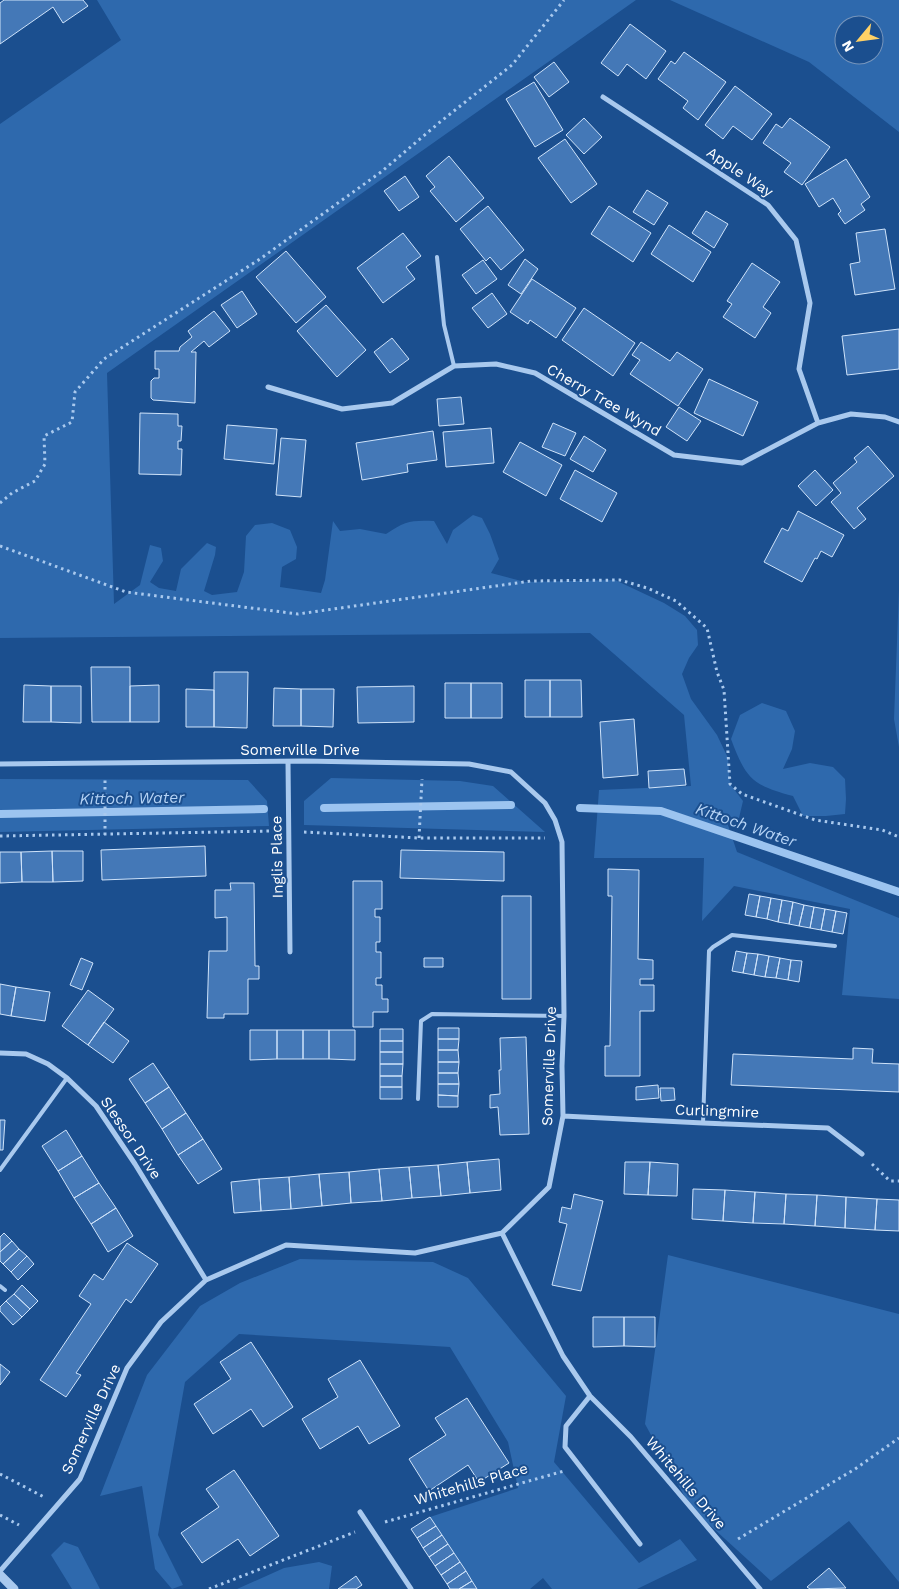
<svg xmlns="http://www.w3.org/2000/svg" width="899" height="1589" font-family="'Work Sans',sans-serif">
<style>
.green{fill:#2e69ad;fill-rule:evenodd}
.lines{fill:none;stroke-linecap:round;stroke-linejoin:round}
.stream{stroke:#9cc4f0;stroke-width:8}
.building{fill:#4478b7;stroke:#cfe3fa}
.path{stroke:#a9c9ee;stroke-width:3;stroke-dasharray:2.5 4;stroke-linecap:butt}
.service{stroke:#a9c9ee;stroke-width:4}
.minor{stroke:#a9c9ee;stroke-width:5}
.tertiary{stroke:#a9c9ee;stroke-width:9}
.labels{text-anchor:middle;dominant-baseline:central;stroke-width:4;stroke-linejoin:round;paint-order:stroke}
.street-label{font-size:15px;fill:#fff;stroke:#1b4f8f}
.water-label{font-size:16px;font-style:italic;fill:#b5d3f5;stroke:#1b4f8f}
</style>
<rect width="100%" height="100%" fill="#1b4f8f"/>
<path class="green" d="M97,0H636L107,373L114,604L140,585L150,545L161,548L163,561L150,582L159,588L176,591L181,569L207,543L216,547L215,555L204,591L212,595L237,592L244,572L246,536L255,525L272,523L290,530L297,547L296,559L282,567L280,587L321,593L325,580L333,521L340,531L360,529L386,534C405,521 412,520 434,521L447,544L453,530L473,515L482,518L490,534L499,559L491,573L525,582L615,580L664,603L685,616L697,630L698,645L689,658L682,674L691,699L717,735L728,758L730,784L743,801L739,818L727,822L737,852L899,918V999L842,995L850,909L734,886L702,921L704,858H594L599,790L691,786L684,715L590,633L0,638V124L121,40Z
M670,0H899V132L809,62ZM844,25H874V55H844Z
M899,590V747L894,719Z
M762,703L786,711L795,731L792,749L783,769L810,763L833,767L845,779L846,799L845,814L826,816H803L793,796C752,785 746,779 731,739L740,715Z
M331,778L460,781L493,786L545,832L304,825V801Z
M0,779L248,780L267,801L269,826L0,832Z
M668,1255L899,1314V1582L849,1521L771,1581L691,1508L645,1424Z
M300,1259L433,1262L468,1278L566,1396L554,1462L639,1563L680,1539L697,1560L637,1589H552L543,1578L530,1589H477L430,1517L518,1488L508,1442L450,1347L239,1334L185,1382L158,1535L183,1585L172,1589L155,1569L142,1486L100,1496L147,1375L200,1306L240,1283Z
M64,1542L78,1547L100,1589H72L51,1555Z
M319,1562L332,1566L329,1589H237L284,1568Z"/>
<g class="lines">
<path class="stream" d="M324,808L511,805
M580,808L661,811L899,892
M0,814L264,809"/>
</g>
<path class="building" d="M4,0H83L88,6L63,23L53,7L0,44V3Z
M630,24L666,51L646,79L627,64L618,76L601,63Z
M684,52L726,82L698,120L683,108L688,101L658,79L671,61L675,64Z
M554,62L569,82L549,97L534,77Z
M534,82L563,130L535,147L506,99Z
M735,86L772,114L752,140L733,126L723,139L705,125Z
M584,118L602,137L584,154L566,135Z
M790,118L830,147L802,185L784,172L791,163L763,143L776,124L782,128Z
M565,139L597,184L571,203L538,158Z
M449,156L484,198L456,222L430,191L435,187L426,176Z
M846,159L870,197L861,204L865,210L845,224L838,214L841,211L833,198L819,207L805,184Z
M405,176L419,197L399,211L384,191Z
M647,190L668,203L654,225L633,212Z
M488,206L524,250L501,270L490,257L486,261L460,229Z
M609,206L651,233L633,262L591,234Z
M706,211L728,224L714,248L692,233Z
M669,225L711,252L693,282L651,254Z
M885,229L895,289L855,295L850,264L860,262L856,233Z
M403,233L421,256L406,267L415,279L383,303L357,268Z
M286,251L326,297L296,323L256,277Z
M525,259L538,269L521,294L508,285Z
M483,260L497,279L476,294L462,275Z
M752,263L780,282L763,307L771,313L755,338L723,317L732,304L727,301Z
M532,279L576,308L556,338L530,320L528,324L510,312Z
M242,291L257,314L237,328L221,305Z
M492,293L507,314L488,328L472,308Z
M326,305L366,350L337,377L297,331Z
M584,308L635,343L613,376L562,340Z
M214,311L230,331L209,347L204,341L191,352H196L195,403L153,400L151,398V381L154,378H159V369H155V351H179L180,347L192,337L188,331Z
M899,329V369L847,375L842,336Z
M392,338L409,359L390,373L374,352Z
M641,342L670,361L677,352L703,369L678,406L630,374L640,360L632,355Z
M709,379L758,402L743,436L694,413Z
M461,397L464,424L439,426L437,399Z
M679,407L701,421L687,441L666,427Z
M140,413L178,414V426H182L181,441H178V449H182L181,475L139,474Z
M553,423L576,433L565,456L542,447Z
M227,425L277,429L274,464L224,459Z
M491,428L494,463L446,467L443,432Z
M433,431L437,460L407,464L408,472L362,480L356,443Z
M584,436L606,450L593,472L570,459Z
M281,438L306,440L301,497L276,495Z
M520,442L562,465L546,496L503,472Z
M868,446L894,476L857,508L866,519L854,529L831,502L841,493L833,483L857,462L854,458Z
M575,470L617,493L602,522L560,499Z
M815,470L833,490L816,506L798,486Z
M798,511L844,535L832,557L821,551L817,559L815,558L802,582L764,562L782,528L788,531Z
M91,667H130V722H92Z
M214,672H248L247,728L214,727Z
M525,680H550V717H525Z
M550,680H581L582,717H550Z
M445,683H471V718H445Z
M471,683H502V718H471Z
M24,685L51,686V722H23Z
M159,685V722H130V686Z
M51,686H81V723L51,722Z
M414,686V722L358,723L357,687Z
M274,688L301,689V726H273Z
M186,689L214,690V727H186Z
M301,689H334L333,727L301,726Z
M634,719L638,775L603,778L600,722Z
M684,769L686,785L649,788L648,771Z
M205,846L206,876L102,880L101,850Z
M401,850L504,852V881L400,878Z
M52,851H83V881L53,882Z
M52,851L53,882H22L21,852Z
M0,852H21L22,882L0,883Z
M608,869L639,870L638,959L653,960V979H640V985H654V1011H640V1076H605V1046H610L612,896H608Z
M353,881H382V909H375V917H380V942H376V952H381V978H376V985H382V999H388V1012H373V1027H353Z
M230,883H254L255,966H259V979H248V1014H224V1018H207L209,951H227V917L215,918V890H231Z
M749,894L760,896L756,917L745,915Z
M502,896H531V999H502Z
M760,896L771,898L767,919L756,917Z
M771,898L782,900L778,922L767,919Z
M782,900L793,902L789,924L778,922Z
M793,902L804,905L799,926L789,924Z
M804,905L814,907L810,928L799,926Z
M814,907L825,909L821,930L810,928Z
M825,909L836,911L832,932L821,930Z
M836,911L847,913L843,934L832,932Z
M736,951L747,953L743,973L732,971Z
M747,953L758,954L754,975L743,973Z
M758,954L769,956L765,977L754,975Z
M769,956L780,958L776,978L765,977Z
M81,958L93,963L82,990L70,985Z
M424,958H443V967H424Z
M780,958L791,960L788,980L776,978Z
M791,960L802,961L799,982L788,980Z
M0,984L16,987L11,1016L0,1014Z
M16,987L50,992L45,1021L11,1016Z
M88,990L114,1009L88,1045L62,1026Z
M104,1022L129,1041L113,1063L88,1045Z
M438,1028H459V1039H438Z
M380,1029H403V1041H380Z
M250,1030H277V1059L250,1060Z
M277,1030H303V1059H277Z
M303,1030H329V1059H303Z
M329,1030H355V1060L329,1059Z
M526,1037L529,1134L500,1135L498,1107L490,1108V1095L500,1094L499,1070H501L500,1038Z
M438,1039H459L458,1050H438Z
M380,1041H403V1052H380Z
M853,1048L873,1049L872,1063L899,1064V1092L731,1085L733,1054L853,1059Z
M438,1050H458L459,1062H438Z
M380,1052H403V1064H380Z
M438,1062H459L458,1073H438Z
M153,1063L169,1087L145,1103L129,1079Z
M380,1064H403L402,1076H380Z
M438,1073H458L459,1084H438Z
M380,1076H402V1087H380Z
M438,1084H459L458,1096L438,1095Z
M658,1085L659,1098L636,1100V1087Z
M169,1087L186,1113L162,1129L145,1103Z
M380,1087H402V1099H380Z
M660,1088H674L675,1100L661,1101Z
M438,1095L458,1096V1107H438Z
M186,1113L203,1139L178,1155L162,1129Z
M0,1120H5L3,1150H0Z
M66,1130L82,1156L58,1171L42,1146Z
M203,1139L222,1169L198,1184L178,1155Z
M82,1156L99,1183L74,1198L58,1171Z
M499,1159L501,1190L470,1193L467,1162Z
M467,1162L470,1193L441,1196L438,1165Z
M625,1162H650L648,1195L624,1194Z
M650,1162L678,1164L677,1196L648,1195Z
M438,1165L441,1196L412,1198L409,1167Z
M409,1167L412,1198L382,1201L379,1169Z
M379,1169L382,1201L351,1203L349,1172Z
M349,1172L351,1203L322,1206L319,1174Z
M319,1174L322,1206L291,1209L289,1177Z
M289,1177L291,1209L261,1211L259,1179Z
M259,1179L261,1211L234,1213L231,1182Z
M99,1183L116,1208L91,1224L74,1198Z
M693,1189L725,1190L723,1221L692,1219Z
M725,1190L755,1192L753,1223L723,1221Z
M755,1192L786,1194L784,1224L753,1223Z
M574,1194L603,1201L581,1291L552,1285L567,1224L559,1222L562,1207L571,1209Z
M786,1194L817,1195L815,1226L784,1224Z
M817,1195L846,1197L845,1228L815,1226Z
M846,1197L877,1199L875,1230L845,1228Z
M877,1199L899,1200V1231L875,1230Z
M116,1208L133,1236L108,1252L91,1224Z
M4,1233L12,1241L0,1252V1237Z
M12,1241L19,1249L3,1264L0,1261V1252Z
M127,1243L158,1264L131,1303L126,1299L76,1373L81,1375L66,1397L40,1380L91,1304L79,1296L94,1274L103,1280Z
M19,1249L27,1256L11,1272L3,1264Z
M27,1256L34,1264L18,1280L11,1272Z
M22,1285L38,1301L30,1309L14,1294Z
M14,1294L30,1309L22,1317L6,1301Z
M6,1301L22,1317L13,1325L0,1311V1307Z
M593,1317H624V1346L593,1347Z
M624,1317H655V1347L624,1346Z
M251,1342L293,1407L263,1427L251,1409L213,1434L194,1404L231,1379L220,1362Z
M360,1360L400,1426L369,1444L358,1426L320,1449L302,1419L338,1397L328,1379Z
M0,1364L10,1372L0,1385Z
M467,1398L509,1463L479,1482L468,1465L429,1491L409,1459L446,1435L435,1418Z
M234,1470L279,1536L250,1556L238,1539L202,1563L181,1533L219,1507L206,1489Z
M430,1517L436,1526L417,1538L411,1529Z
M436,1526L442,1535L423,1548L417,1538Z
M442,1535L448,1544L429,1557L423,1548Z
M448,1544L454,1553L435,1566L429,1557Z
M454,1553L460,1562L441,1575L435,1566Z
M460,1562L466,1571L447,1584L441,1575Z
M829,1568L846,1588L810,1589L807,1587Z
M466,1571L472,1581L459,1589H450L447,1584Z
M356,1576L362,1585L356,1589H338Z
M472,1581L477,1589H459Z"/>
<g class="lines">
<path class="path" d="M0,503L12,493L35,481L45,464L44,436L72,422L75,392L104,359L260,259L381,172L440,122L512,65L564,0
M0,546L126,592L298,614L531,581L620,580L647,588L676,601L707,628L717,672L724,690L730,784L742,794L815,820L882,830L899,837
M304,832L419,838H545
M105,835V778
M0,836L273,831
M419,838L422,779
M872,1164L890,1181H899
M0,1474L44,1497
M0,1515L19,1525
M385,1522L564,1471
M738,1539L855,1469L899,1438
M209,1589L355,1532"/>
<path class="service" d="M437,257L444,325L454,366
M418,1099L421,1021L432,1014L564,1016
M703,1123L709,951L713,947L732,935L835,946
M0,1170L67,1078
M0,1286L5,1290"/>
<path class="minor" d="M603,97L768,205L796,240L810,303L799,369L818,423
M268,387L342,409L392,403L454,366L496,364L535,373L674,455L742,463L818,423L851,414L885,417L899,422
M288,762L290,952
M0,764L304,761L469,764L511,772L545,803L555,820L562,842L564,1016L562,1066L563,1116L549,1187L502,1233L415,1253L286,1245L206,1280L161,1322L127,1368L80,1479L0,1571
M0,1053L26,1054L48,1064L67,1078L96,1106L135,1164L206,1280
M563,1116L703,1123L828,1128L862,1154
M502,1233L563,1356L590,1396L631,1437L760,1589
M590,1396L566,1426L565,1447L640,1544
M360,1512L411,1589"/>
<path class="tertiary" d="M0,1575L14,1589"/>
</g>
<g class="labels">
<g class="street-label">
<text transform="translate(740 172) rotate(34)">Apple Way</text>
<text transform="translate(604 400) rotate(30)">Cherry Tree Wynd</text>
<text x="300" y="750">Somerville Drive</text>
<text transform="translate(277 857) rotate(-91)">Inglis Place</text>
<text transform="translate(549 1066) rotate(-88)">Somerville Drive</text>
<text transform="translate(717 1111) rotate(2)">Curlingmire</text>
<text transform="translate(131 1138) rotate(56)">Slessor Drive</text>
<text transform="translate(91 1419) rotate(-65)">Somerville Drive</text>
<text transform="translate(686 1483) rotate(50)">Whitehills Drive</text>
<text transform="translate(471 1484) rotate(-16)">Whitehills Place</text>
</g>
<g class="water-label">
<text transform="translate(132 798) rotate(-1)">Kittoch Water</text>
<text transform="translate(746 825) rotate(19)">Kittoch Water</text>
</g>
</g>
<g transform="translate(859 40) rotate(241)"><circle r="24" fill="#1b4f8f" stroke="#7695bc"/>
<path d="M0-4L9 19L0 12L-9 19Z" fill="#ffd166"/>
<text y="-8" font-size="14" font-weight="bold" text-anchor="middle" fill="#ffffff">N</text>
</g>
</svg>
